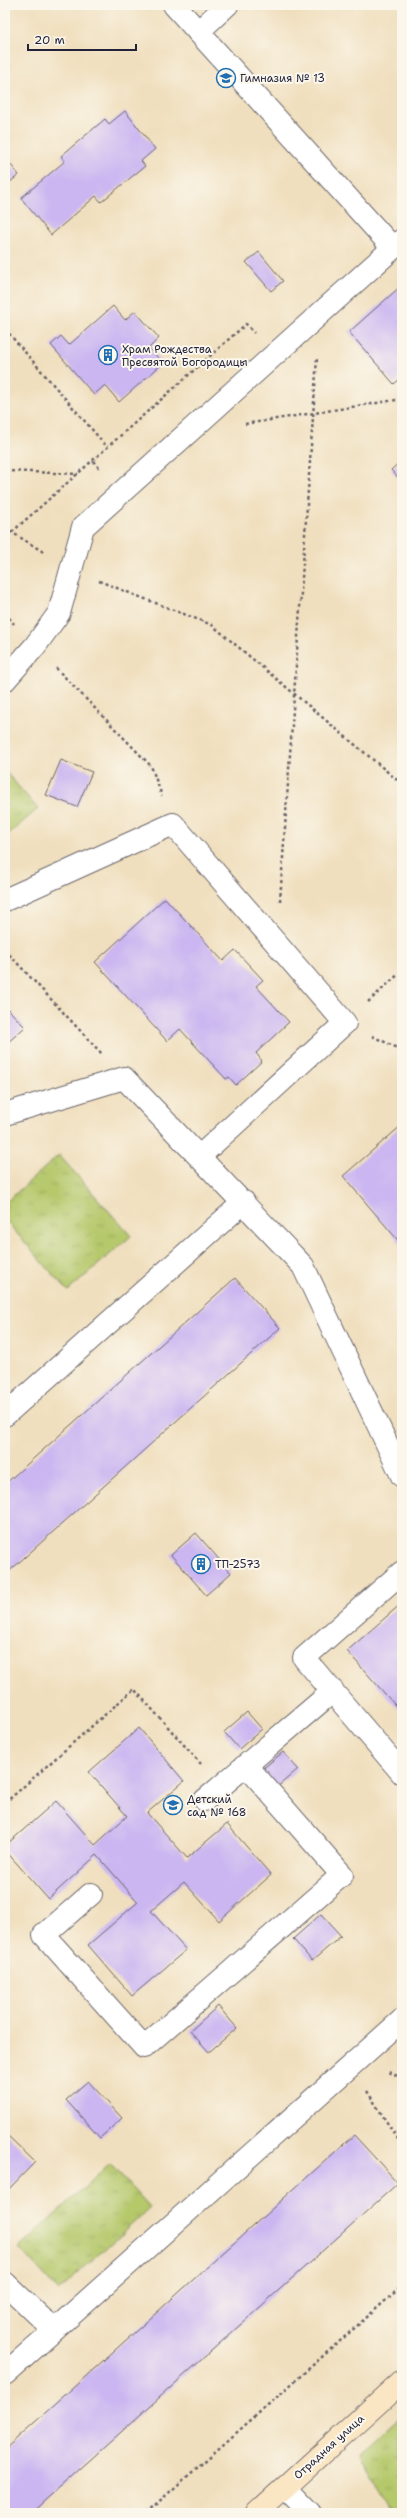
<svg xmlns="http://www.w3.org/2000/svg" width="407" height="2518" font-family="'Shantell Sans',sans-serif">
<style>
.grass{fill:url(#grass-tufts);stroke:#6c7553}
.building{fill:#cbb6f1}
.lines{fill:none;stroke-linecap:round;stroke-linejoin:round}
.lane-casing{stroke:#6a6469;stroke-width:24}
.secondary-casing{stroke:#6a6469;stroke-width:24}
.path{stroke:#6a6469;stroke-width:2.5;stroke-dasharray:3 3;stroke-linecap:butt}
.lane{stroke:#fff;stroke-width:22}
.secondary{stroke:#fbe6c4;stroke-width:22}
.labels{text-anchor:middle;dominant-baseline:central;stroke-width:4;stroke-linejoin:round;paint-order:stroke}
.poi-label{font-size:11px;fill:#22223b;stroke:#fbf7ec;text-anchor:start}
.street-label{font-size:11px;fill:#22223b;stroke:#fbf7ec}
</style>
<defs>
<pattern id="grass-tufts" width="24" height="20" patternUnits="userSpaceOnUse"><rect width="24" height="20" fill="#b5c86b"/><path d="M3 7l-1-3M5 7V3M7 7l1-3M15 17l-1-3M17 17v-4M19 17l1-3" fill="none" stroke="#9bac5e"/></pattern>
</defs>
<rect width="100%" height="100%" fill="#fbf7ec"/>
<filter id="ink" filterUnits="userSpaceOnUse"><feTurbulence type="fractalNoise" baseFrequency=".025" numOctaves="2"/><feDisplacementMap in="SourceGraphic" scale="8" xChannelSelector="R" yChannelSelector="G"/><feConvolveMatrix kernelMatrix="1 2 1 2 8 2 1 2 1" color-interpolation-filters="sRGB"/></filter>
<filter id="wash" filterUnits="userSpaceOnUse"><feTurbulence type="fractalNoise" baseFrequency=".012" numOctaves="4" result="noise"/><feDisplacementMap in="SourceGraphic" scale="16" xChannelSelector="R" yChannelSelector="G"/><feGaussianBlur stdDeviation="0.9" result="paint"/><feColorMatrix in="noise" values="0 0 0 0 0 0 0 0 0 0 0 0 0 0 0 0 0 1.4 0 .05"/><feComposite in="paint" operator="in"/></filter>
<g filter="url(#wash)">
<rect width="100%" height="100%" fill="#f0dfbe"/>
<path class="grass" d="M5,771L38,809L5,837Z
M59,1155L131,1236L68,1291L5,1220V1203Z
M110,2164L150,2208L58,2291L19,2248Z
M402,2416V2513H394L359,2454Z"/>
<g id="blocks">
<path class="building" d="M125,111L155,149L141,161L145,166L101,202L96,196L51,235L21,198L65,161L61,156L105,119L109,124Z
M11,165L19,175L5,186V170Z
M259,252L283,281L271,291L246,262Z
M402,285V377L394,384L349,332Z
M113,306L125,320L135,311L159,338L149,348L163,363L119,402L105,385L94,395L51,345L61,336L69,345Z
M402,460V482L391,470Z
M61,760L92,772L77,807L46,795Z
M165,898L223,961L235,950L263,980L256,986L289,1022L256,1053L262,1061L236,1085L229,1077L226,1079L180,1029L167,1041L95,962Z
M5,1006L25,1027L5,1045Z
M402,1125V1245L343,1176Z
M235,1278L280,1328L5,1575V1484Z
M196,1533L231,1573L206,1595L171,1555Z
M402,1603V1713L347,1651Z
M247,1712L262,1729L239,1749L224,1732Z
M139,1728L184,1781L147,1813L187,1858L227,1824L271,1875L219,1921L184,1882L151,1911L186,1950L132,1996L88,1945L138,1902L97,1855L48,1899L5,1850V1846L56,1801L95,1845L127,1816L89,1772Z
M283,1752L298,1769L275,1789L260,1771Z
M321,1914L341,1936L312,1961L293,1939Z
M218,2006L237,2028L209,2052L190,2031Z
M88,2081L122,2118L100,2138L66,2100Z
M5,2133L35,2162L5,2193Z
M354,2135L398,2183L31,2513H5V2449Z"/>
</g>
</g>
<g filter="url(#ink)">
<use href="#blocks" fill-opacity="0" stroke="#6a6469" stroke-width="1"/>
<g class="lines">
<g class="lane-casing">
<path id="lane" d="M174,5L393,248
M198,32L227,5
M5,680L35,646L59,613L83,527L402,240
M5,900L173,824L345,1023L200,1156
M5,1114L124,1078L303,1266L402,1476
M5,1415L244,1202
M402,1572L304,1658L402,1773
M205,1800L333,1691
M91,1894L44,1935L144,2047L342,1875L246,1765
M5,2283L54,2330
M5,2374L402,2020
M285,2488L309,2513"/>
</g>
<g class="secondary-casing">
<path id="secondary" d="M257,2513L402,2381"/>
</g>
<path class="path" d="M5,329L108,448
M245,424L402,399
M93,461L101,470
M5,471L78,474
M5,528L45,553
M12,532L246,324L254,333
M99,581L212,625L402,784
M5,613L14,624
M56,668L151,766L162,796
M280,901L317,358
M5,950L102,1054
M368,1002L402,971
M372,1036L402,1050
M5,1803L134,1689L201,1764
M389,2072L402,2078
M367,2091L402,2146
M146,2513L402,2286"/>
<use href="#lane" class="lane"/>
<use href="#secondary" class="secondary"/>
</g>
</g>
<defs>
<g id="school-ring" transform="scale(1)"><circle r="9.5" fill="#fbf7ec" stroke="#1f6fb2" stroke-width="1.5"/><path d="M0-5L7-2L0 1L-7-2ZM-4 1L0 2.5L4 1V4Q0 6-4 4Z" fill="#1f6fb2"/></g>
<g id="building-ring" transform="scale(1)"><circle r="9.5" fill="#fbf7ec" stroke="#1f6fb2" stroke-width="1.5"/><path d="M-4-6H4V6H1V3H-1V6H-4ZM-2.5-4.3h1.7v1.8h-1.7ZM.8-4.3h1.7v1.8H.8ZM-2.5-1h1.7V.8h-1.7ZM.8-1h1.7V.8H.8Z" fill="#1f6fb2"/></g>
</defs>
<g fill-rule="evenodd">
<use href="#school-ring" x="226" y="78"/>
<use href="#building-ring" x="108" y="355"/>
<use href="#building-ring" x="201" y="1564"/>
<use href="#school-ring" x="173" y="1805"/>
</g>
<g class="labels">
<g class="poi-label">
<text x="240" y="78">Гимназия № 13</text>
<text x="122" y="349">Храм Рождества<tspan x="122" dy="13">Пресвятой Богородицы</tspan></text>
<text x="215" y="1564">ТП-2573</text>
<text x="187" y="1799">Детский<tspan x="187" dy="13">сад № 168</tspan></text>
</g>
<g class="street-label">
<text transform="translate(329 2447) rotate(-42)">Отрадная улица</text>
</g>
</g>
<rect width="407" height="2518" fill="none" stroke="#fbf7ec" stroke-width="20"/>
<path d="M28 44v6h108v-6" fill="none" stroke="#22223b" stroke-width="2"/>
<text x="34" y="44" font-size="12" fill="#22223b" stroke="#fbf7ec" stroke-width="3" paint-order="stroke">20 m</text>
</svg>
